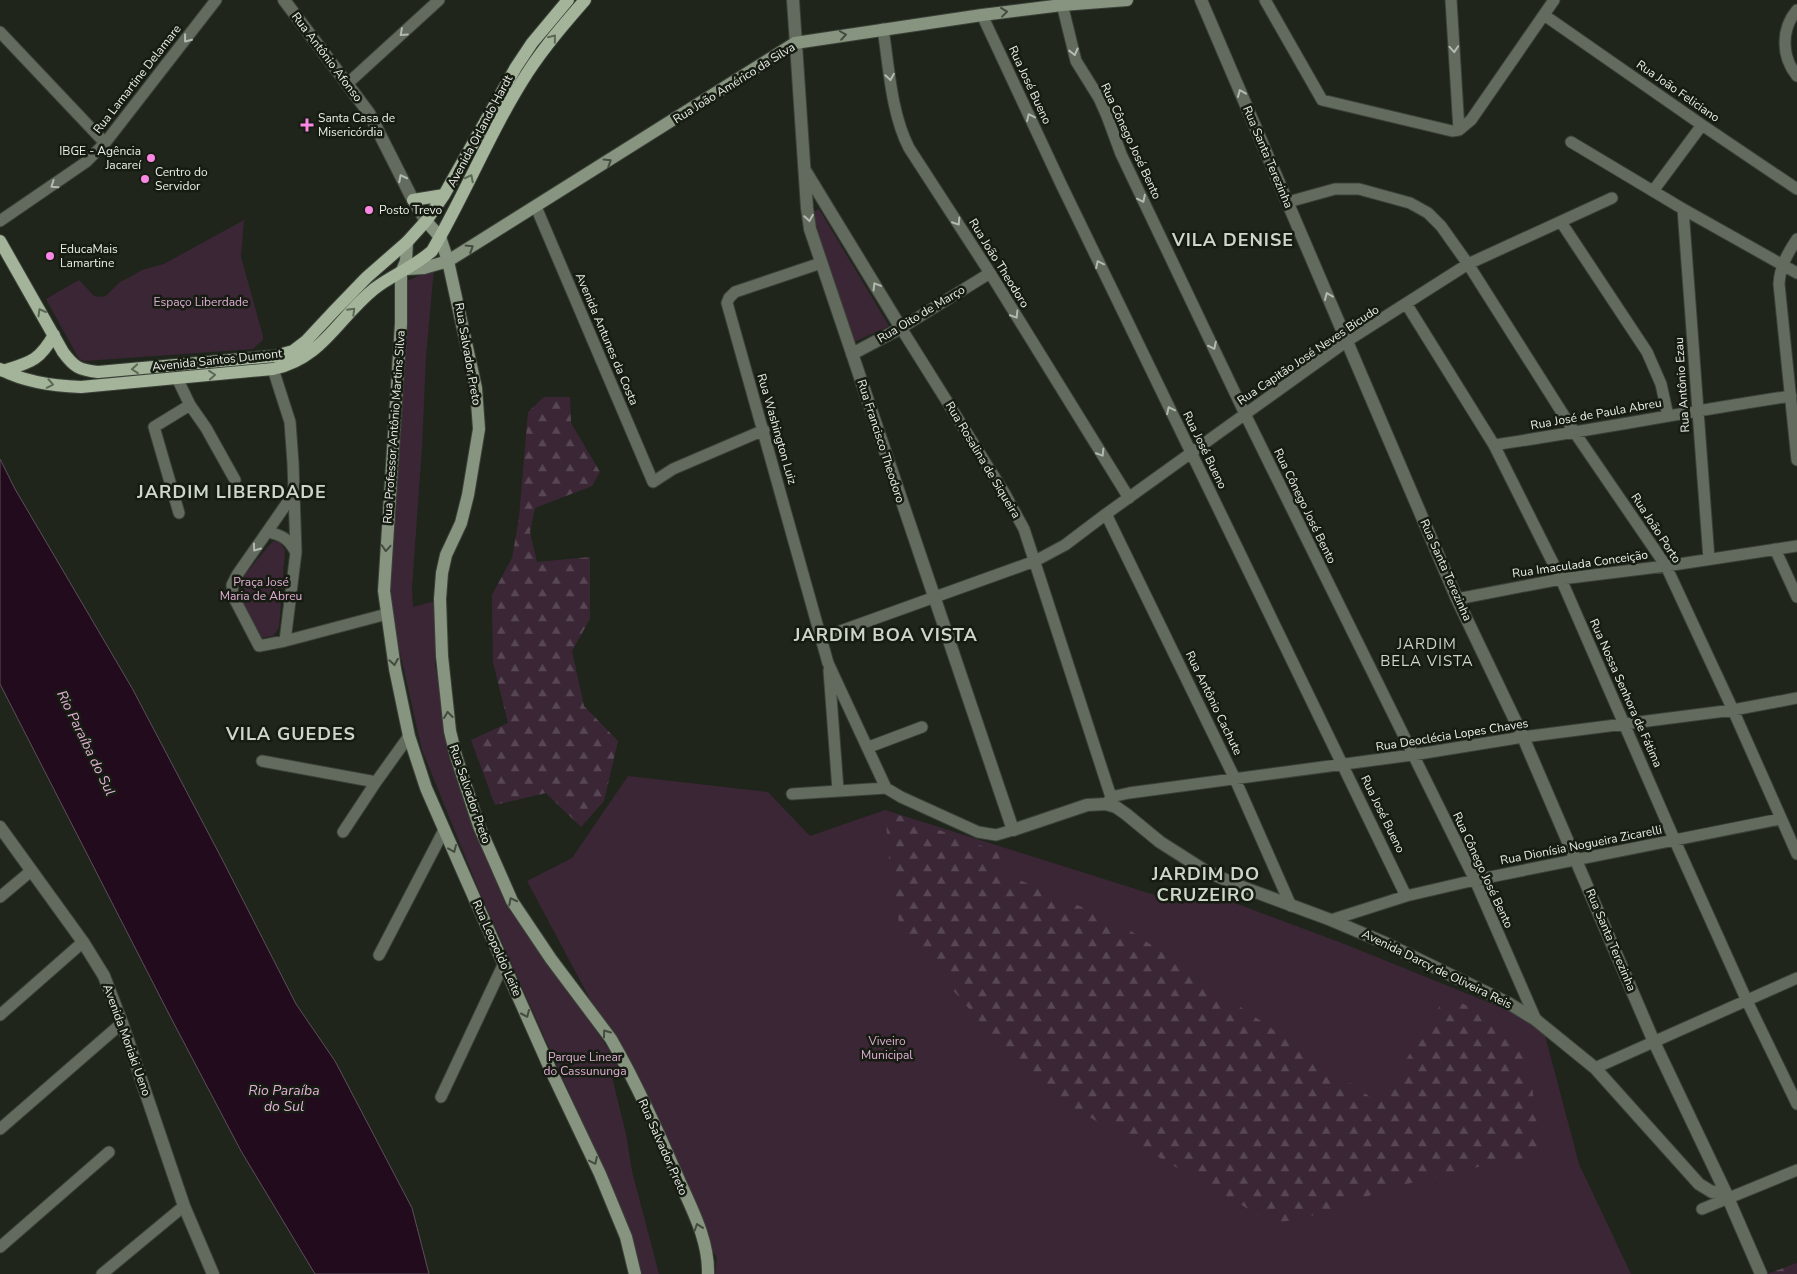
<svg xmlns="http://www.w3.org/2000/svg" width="1797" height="1274" font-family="'Nunito Sans',sans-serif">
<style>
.green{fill:#3b2636}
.forest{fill:url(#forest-firs)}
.water{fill:#210b1d;stroke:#5d4f5a}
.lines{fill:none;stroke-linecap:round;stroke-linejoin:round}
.minor-casing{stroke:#3b4138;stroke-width:13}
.tertiary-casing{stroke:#3b4138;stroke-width:14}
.secondary-casing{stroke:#3b4138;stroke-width:14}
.primary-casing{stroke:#3b4138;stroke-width:14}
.minor{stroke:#636b5e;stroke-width:11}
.tertiary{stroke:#636b5e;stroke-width:12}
.secondary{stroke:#879480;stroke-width:12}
.primary{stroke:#a3b49a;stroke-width:12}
.oneway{stroke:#434c3e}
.oneway2{stroke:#b3bab0}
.oneway3{stroke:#5c6856}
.poi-dot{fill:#fb87e5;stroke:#161c12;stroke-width:2}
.labels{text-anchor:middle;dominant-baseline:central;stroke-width:5;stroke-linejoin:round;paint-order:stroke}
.street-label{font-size:12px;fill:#e9eee7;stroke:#161c12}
.poi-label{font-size:12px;fill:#e9eee7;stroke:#161c12;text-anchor:start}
.park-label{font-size:12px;fill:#e0add4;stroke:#161c12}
.water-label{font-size:14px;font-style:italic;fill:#e3b0d7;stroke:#161c12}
.quarter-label{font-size:15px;letter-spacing:1px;fill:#cdd6c8;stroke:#161c12}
.district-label{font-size:18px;font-weight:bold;letter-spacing:1px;fill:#cdd6c8;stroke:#161c12}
</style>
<defs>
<pattern id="forest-firs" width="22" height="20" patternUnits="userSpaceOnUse" patternTransform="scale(1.25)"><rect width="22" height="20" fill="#3b2636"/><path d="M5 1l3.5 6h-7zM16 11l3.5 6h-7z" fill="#574653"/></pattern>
</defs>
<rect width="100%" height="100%" fill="#1f251b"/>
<path class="green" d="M819,209L889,326L854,342L826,261L813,212Z
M244,220L241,257L263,336V340L253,349L85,361L79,359L46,299L79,280L94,296L102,297L107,295L120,282L130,277L142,270L164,264Z
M434,269L426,356L422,447L412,588L413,607L435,601V666L443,698L448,731L517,917L621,1067L611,1073L626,1134L632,1171L659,1274H642L621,1209L480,893L422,750L386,590L407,281Z
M273,541L280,542L285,550L279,628L273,636L260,638L257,636C252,623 232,591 241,579Z
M628,776L768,792L810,836L885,810L1183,904L1203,891L1347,945L1542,1024L1579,1164L1631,1274H715L717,1257L702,1238L629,1072L527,881L572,858Z"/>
<path class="forest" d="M544,397H570L571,423L600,472L592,486L535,508L530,532L537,562L590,557V619L572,651L584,706L618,741L604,801L581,827L546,793L495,805L471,740L508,723L493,662L492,595L512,558L519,518L528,412Z
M885,810L998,852L1003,873L1121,924L1379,1103L1446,996L1512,1026L1531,1079L1539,1139L1540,1155L1473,1168L1391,1188L1315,1215L1274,1224L1034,1085L900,928L890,870Z
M1797,1263V1274H1767Z"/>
<path class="water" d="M0,459L15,489L132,688L222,859L296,1004L335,1061L412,1208L429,1274H315L241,1151L170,1016L0,684Z"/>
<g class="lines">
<g class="minor-casing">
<path id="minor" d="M1061,0L1076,61L1099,98L1107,116L1121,154L1245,414L1475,880L1536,1020
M1265,0L1322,100L1452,131L1459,130L1471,120L1554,0
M1451,0L1459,130
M1797,10C1781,29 1781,56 1797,76
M982,15L1061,184L1406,896
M1544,15L1702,125L1797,189
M883,29C889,67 891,113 909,148L990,273L1129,498
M0,32L105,143
M347,84L439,0
M1571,142L1683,209L1797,273
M1653,191L1702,125
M1288,202L1335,189H1359L1410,203L1428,213L1441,226L1468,264L1575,433L1666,566L1733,710L1797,854
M536,207L653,482L673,469L764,430
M1683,209L1709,559
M0,221L86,162L105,143L216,0
M1561,222L1647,352L1661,384L1668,416
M1797,239C1787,254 1780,267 1779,284L1797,460
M821,263L735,292L729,298L727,303L828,663L886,788
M990,273L901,328L1005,494L1024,529L1111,797L1108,802
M1407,305L1494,445L1561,579L1675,841L1747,1001L1797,1104
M273,369L290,422L293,463L296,552L285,641
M177,378L190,405L206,428L235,480
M1494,445C1593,430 1692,411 1791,396
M294,493L237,575L232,585L233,596L259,646L285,641L387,614
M179,513L154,427L190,405
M1106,514L1235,779L1291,906
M268,532C281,535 288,538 295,551
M1775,549L1797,597
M1457,599L1561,579L1666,566L1797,546
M821,638L1035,561L1065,545L1106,514L1347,341L1468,264L1612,198
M829,670L838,790
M869,747L922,727
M262,761L376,782
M792,794L886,788L901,797L978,832L996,835L1013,830
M1111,797L1129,793L1412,755L1523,737L1733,710L1797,698
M343,832L376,782L409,736
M0,897L31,871
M1331,920L1406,896L1475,880L1780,819
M379,955L444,830
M0,1015L83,942
M1595,1068L1797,978
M441,1097L504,963
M0,1129L122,1023
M1702,1209L1797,1170
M0,1247L109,1152
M102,1274L184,1206"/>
</g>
<g class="tertiary-casing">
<path id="tertiary" d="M284,0L369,113L413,200L426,221
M793,0L807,208L810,229L1013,830L1087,805L1106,804L1116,807L1126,814L1160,842L1204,870L1237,885L1331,920L1383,942L1510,1004L1536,1020L1595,1068L1699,1184L1712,1192L1725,1191
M1201,0L1457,599L1523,737L1654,1042L1725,1191L1761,1274
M806,172L901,328L852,354
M0,827L83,942L104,976L122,1023L184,1206L213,1274"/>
</g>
<g class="secondary-casing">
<path id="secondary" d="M426,221L440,237L448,261L476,388L479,429L468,495L461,523L446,555L442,573L440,599L442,656L450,731L456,756L479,826L512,901L551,959L611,1039C637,1084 658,1132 679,1180C692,1209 709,1241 708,1274
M407,242L406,261L401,273V323L384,591L395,669L409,736L426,788L465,877L552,1073L600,1174L626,1237L635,1274
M408,269L424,268L448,261L795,43L982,15L1062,5L1127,0"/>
</g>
<g class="primary-casing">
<path id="primary" d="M413,200L444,195
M0,241L63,352C74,367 79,370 98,372L275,356L293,351L306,341L334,311L367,277L407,242L426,221L444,195L516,67L532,43L568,0
M0,369C24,382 54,386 81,387L273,369C323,358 337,319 374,289C392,275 414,267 432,251C466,193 491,129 528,72C545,46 565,23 585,0
M3,371C31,362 39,361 54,335"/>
</g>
<use href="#minor" class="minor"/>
<use href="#tertiary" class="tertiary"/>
<use href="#secondary" class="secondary"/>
<use href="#primary" class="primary"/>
</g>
<defs><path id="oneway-chevron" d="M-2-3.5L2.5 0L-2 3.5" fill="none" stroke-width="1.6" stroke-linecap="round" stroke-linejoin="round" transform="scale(1.25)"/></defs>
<g class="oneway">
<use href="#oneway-chevron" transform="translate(1004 12) rotate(-7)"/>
<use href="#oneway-chevron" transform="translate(843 35) rotate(-9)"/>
<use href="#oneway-chevron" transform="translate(608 162) rotate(-32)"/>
<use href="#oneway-chevron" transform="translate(470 248) rotate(-32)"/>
<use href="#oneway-chevron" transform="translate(386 548) rotate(94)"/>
<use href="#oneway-chevron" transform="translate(394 662) rotate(81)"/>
<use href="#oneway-chevron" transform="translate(448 715) rotate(-97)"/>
<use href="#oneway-chevron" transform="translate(453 849) rotate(67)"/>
<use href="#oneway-chevron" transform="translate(512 901) rotate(-117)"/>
<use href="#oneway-chevron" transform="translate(526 1014) rotate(66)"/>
<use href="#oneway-chevron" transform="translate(606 1033) rotate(-126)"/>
<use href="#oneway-chevron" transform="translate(594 1161) rotate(65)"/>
<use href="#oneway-chevron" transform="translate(698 1227) rotate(-109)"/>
</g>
<g class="oneway2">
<use href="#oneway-chevron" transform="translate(403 33) rotate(138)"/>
<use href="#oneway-chevron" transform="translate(187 39) rotate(128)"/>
<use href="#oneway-chevron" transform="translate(1454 49) rotate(86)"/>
<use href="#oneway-chevron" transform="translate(1074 52) rotate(76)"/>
<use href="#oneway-chevron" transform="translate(890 77) rotate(81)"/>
<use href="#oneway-chevron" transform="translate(1241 93) rotate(-113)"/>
<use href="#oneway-chevron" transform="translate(1030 117) rotate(-115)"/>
<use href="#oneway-chevron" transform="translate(402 178) rotate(-117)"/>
<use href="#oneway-chevron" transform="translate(54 185) rotate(146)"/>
<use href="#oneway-chevron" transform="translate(1142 199) rotate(64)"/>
<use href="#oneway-chevron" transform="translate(809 218) rotate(81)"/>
<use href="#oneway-chevron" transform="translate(957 222) rotate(57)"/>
<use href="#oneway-chevron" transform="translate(1099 264) rotate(-116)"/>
<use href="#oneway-chevron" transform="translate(876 286) rotate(-121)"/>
<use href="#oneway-chevron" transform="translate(1328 296) rotate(-113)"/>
<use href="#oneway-chevron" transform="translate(1015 315) rotate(58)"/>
<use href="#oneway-chevron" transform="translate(1213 346) rotate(64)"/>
<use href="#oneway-chevron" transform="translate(1170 410) rotate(-116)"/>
<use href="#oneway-chevron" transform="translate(1101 453) rotate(58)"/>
<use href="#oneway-chevron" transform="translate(256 548) rotate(126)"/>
</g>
<g class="oneway3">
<use href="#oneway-chevron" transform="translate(553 38) rotate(-51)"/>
<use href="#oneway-chevron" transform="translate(470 178) rotate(-63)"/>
<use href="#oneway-chevron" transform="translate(352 311) rotate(-45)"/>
<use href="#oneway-chevron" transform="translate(41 312) rotate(-120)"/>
<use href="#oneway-chevron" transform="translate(135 369) rotate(175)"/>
<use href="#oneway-chevron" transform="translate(212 375) rotate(-5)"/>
<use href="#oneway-chevron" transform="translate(50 384) rotate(11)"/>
</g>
<g class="poi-dot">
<path d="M304.5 117.5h5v5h5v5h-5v5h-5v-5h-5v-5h5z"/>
<circle cx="151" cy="158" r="5"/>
<circle cx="145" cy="179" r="5"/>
<circle cx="369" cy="210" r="5"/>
<circle cx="50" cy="256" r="5"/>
</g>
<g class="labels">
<g class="street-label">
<text transform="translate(327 57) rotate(53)">Rua Antônio Afonso</text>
<text transform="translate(137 79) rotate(-52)">Rua Lamartine Delamare</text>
<text transform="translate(734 83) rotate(-32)">Rua João Américo da Silva</text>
<text transform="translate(1030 85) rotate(65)">Rua José Bueno</text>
<text transform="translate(1678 91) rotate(35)">Rua João Feliciano</text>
<text transform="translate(480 131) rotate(-62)">Avenida Orlando Hardt</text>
<text transform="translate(1131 141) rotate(65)">Rua Cônego José Bento</text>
<text transform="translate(1268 157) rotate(67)">Rua Santa Terezinha</text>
<text transform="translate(999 263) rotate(58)">Rua João Theodoro</text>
<text transform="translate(921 314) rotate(-31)">Rua Oito de Março</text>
<text transform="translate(607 339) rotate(67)">Avenida Antunes da Costa</text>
<text transform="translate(468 354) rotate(80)">Rua Salvador Preto</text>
<text transform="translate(1308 355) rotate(-34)">Rua Capitão José Neves Bicudo</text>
<text transform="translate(217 360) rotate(-6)">Avenida Santos Dumont</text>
<text transform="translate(1682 385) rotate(-94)">Rua Antônio Ezau</text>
<text transform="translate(1596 414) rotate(-10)">Rua José de Paula Abreu</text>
<text transform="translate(394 427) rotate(-86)">Rua Professor Antônio Martins Silva</text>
<text transform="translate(777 429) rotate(74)">Rua Washington Luiz</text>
<text transform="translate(881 441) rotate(72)">Rua Francisco Theodoro</text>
<text transform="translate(1205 450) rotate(64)">Rua José Bueno</text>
<text transform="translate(983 460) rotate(59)">Rua Rosalina de Siqueira</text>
<text transform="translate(1305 506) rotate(64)">Rua Cônego José Bento</text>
<text transform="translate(1656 528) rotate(57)">Rua João Porto</text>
<text transform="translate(1580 564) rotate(-8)">Rua Imaculada Conceição</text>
<text transform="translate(1446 570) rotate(66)">Rua Santa Terezinha</text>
<text transform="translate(1626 693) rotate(66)">Rua Nossa Senhora de Fátima</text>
<text transform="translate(1214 703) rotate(64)">Rua Antônio Cachute</text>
<text transform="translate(1452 735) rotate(-9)">Rua Deoclécia Lopes Chaves</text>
<text transform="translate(470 794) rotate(71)">Rua Salvador Preto</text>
<text transform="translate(1383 814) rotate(64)">Rua José Bueno</text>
<text transform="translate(1581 845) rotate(-11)">Rua Dionísia Nogueira Zicarelli</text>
<text transform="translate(1483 870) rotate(65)">Rua Cônego José Bento</text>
<text transform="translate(1611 940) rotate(67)">Rua Santa Terezinha</text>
<text transform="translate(497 948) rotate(66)">Rua Leopoldo Leite</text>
<text transform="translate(1437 969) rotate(26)">Avenida Darcy de Oliveira Reis</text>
<text transform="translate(127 1040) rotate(70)">Avenida Moriaki Ueno</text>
<text transform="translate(663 1147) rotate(66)">Rua Salvador Preto</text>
</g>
<g class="poi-label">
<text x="318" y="118">Santa Casa de<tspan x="318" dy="14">Misericórdia</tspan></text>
<text x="141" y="151" text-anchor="end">IBGE - Agência<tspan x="141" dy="14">Jacareí</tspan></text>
<text x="155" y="172">Centro do<tspan x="155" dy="14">Servidor</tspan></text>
<text x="379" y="210">Posto Trevo</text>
<text x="60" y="249">EducaMais<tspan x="60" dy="14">Lamartine</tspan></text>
</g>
<g class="park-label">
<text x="201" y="302">Espaço Liberdade</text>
<text x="261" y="582">Praça José<tspan x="261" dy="14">Maria de Abreu</tspan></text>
<text x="887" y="1041">Viveiro<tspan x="887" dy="14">Municipal</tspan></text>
<text x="585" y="1057">Parque Linear<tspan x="585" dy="14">do Cassununga</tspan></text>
</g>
<g class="water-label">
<text transform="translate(86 743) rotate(64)">Rio Paraíba do Sul</text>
<text x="284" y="1090">Rio Paraíba<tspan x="284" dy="16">do Sul</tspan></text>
</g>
<g class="quarter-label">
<text x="1427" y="644">JARDIM<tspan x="1427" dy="17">BELA VISTA</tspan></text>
</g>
<g class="district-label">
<text x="1233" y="240">VILA DENISE</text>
<text x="232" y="492">JARDIM LIBERDADE</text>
<text x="886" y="635">JARDIM BOA VISTA</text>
<text x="291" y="734">VILA GUEDES</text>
<text x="1206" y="874">JARDIM DO<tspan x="1206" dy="21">CRUZEIRO</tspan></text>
</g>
</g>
</svg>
